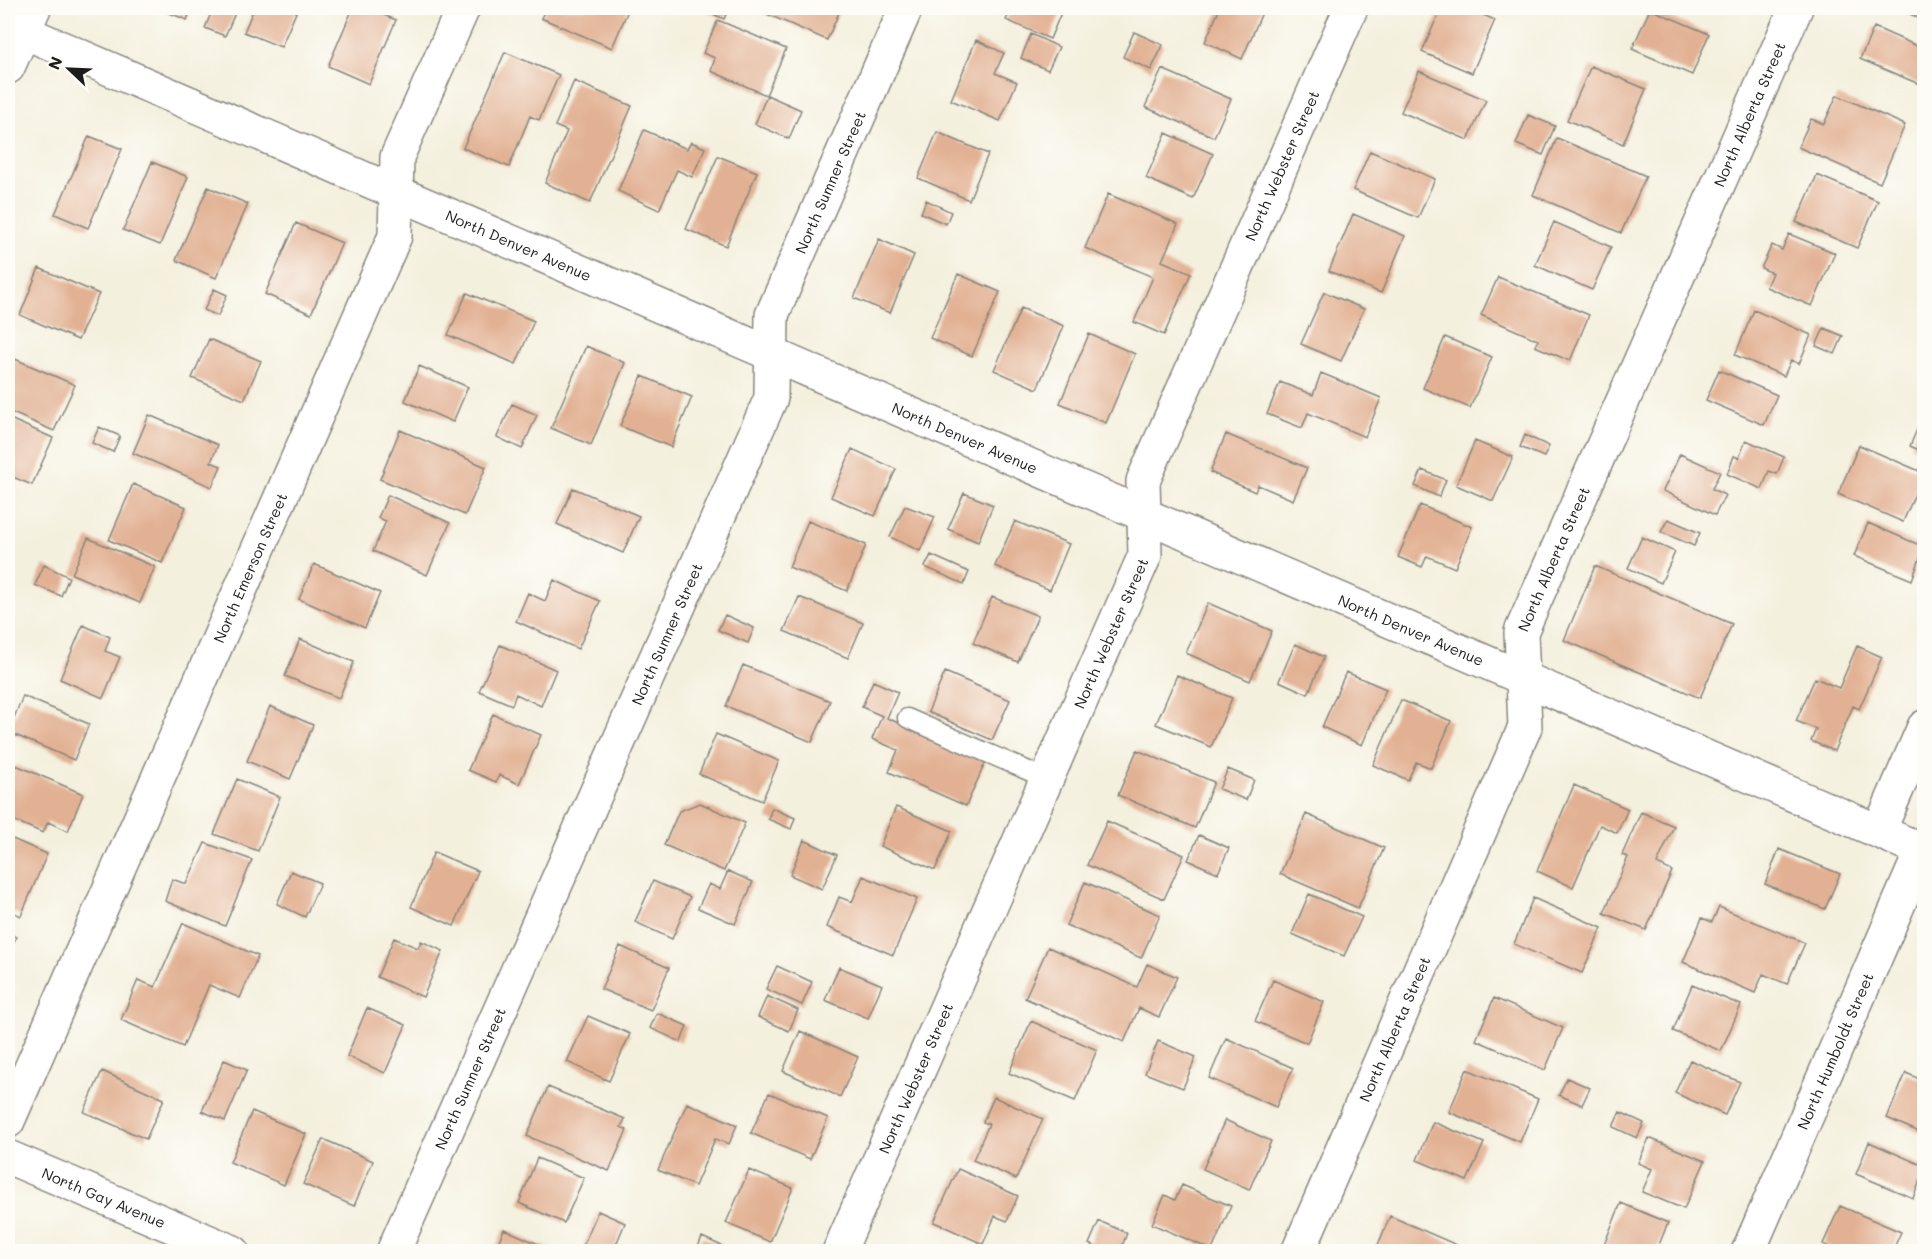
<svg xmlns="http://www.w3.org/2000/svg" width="1932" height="1259" font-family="Mali,sans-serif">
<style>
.building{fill:#e2b193}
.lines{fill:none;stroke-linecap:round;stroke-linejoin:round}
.service-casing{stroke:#88867d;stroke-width:21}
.minor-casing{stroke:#88867d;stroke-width:36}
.service{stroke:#fff;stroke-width:18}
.minor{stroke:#fff;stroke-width:33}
.labels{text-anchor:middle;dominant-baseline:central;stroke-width:4.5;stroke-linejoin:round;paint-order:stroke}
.street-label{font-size:15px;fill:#1c1c1c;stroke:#fdfcf7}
</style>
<rect width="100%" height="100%" fill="#fdfcf7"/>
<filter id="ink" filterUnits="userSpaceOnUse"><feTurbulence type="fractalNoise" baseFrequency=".0167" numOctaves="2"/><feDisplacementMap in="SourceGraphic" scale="12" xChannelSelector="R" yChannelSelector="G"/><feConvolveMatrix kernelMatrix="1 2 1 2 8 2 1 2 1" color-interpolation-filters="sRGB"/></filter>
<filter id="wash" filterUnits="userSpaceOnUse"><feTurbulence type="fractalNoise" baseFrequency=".008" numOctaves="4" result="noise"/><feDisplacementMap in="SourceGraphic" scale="24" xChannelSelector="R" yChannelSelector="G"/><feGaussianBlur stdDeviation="1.35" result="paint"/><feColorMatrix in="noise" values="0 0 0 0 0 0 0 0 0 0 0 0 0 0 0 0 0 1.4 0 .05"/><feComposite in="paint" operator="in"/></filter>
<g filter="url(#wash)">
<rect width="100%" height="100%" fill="#f4f0de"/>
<g id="blocks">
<path class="building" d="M157,8H192L187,20Z
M213,8H228L236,11L225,36L205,28Z
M254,8H298L281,47L244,32Z
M353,8H366L396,20L369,84L328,66Z
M546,8H629L612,48L541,18Z
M700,8H729L724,19Z
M753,8H841L827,40Z
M1012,8H1063L1050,39L1006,20Z
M1220,8H1264L1242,59L1205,42Z
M1441,8H1466L1495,20L1472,73L1422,52Z
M1896,8H1924V20Z
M1650,9L1709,34L1692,75L1632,49Z
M718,20L786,49L766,95L711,71L715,58L703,53Z
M1874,27L1924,49V86L1860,59Z
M1134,32L1163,45L1151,70L1123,57Z
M1031,34L1059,47L1048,70L1021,58Z
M976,40L1004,53L995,73L1017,82L1000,121L951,100Z
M505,52L559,75L539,120L530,116L509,167L463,148Z
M1591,66L1646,89L1623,144L1567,120Z
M1162,69L1231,99L1214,137L1145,107Z
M1419,71L1486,100L1468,140L1401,112Z
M574,81L632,106L590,203L545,183L567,131L555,126Z
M767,95L801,110L789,139L755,124Z
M1837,95L1905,125L1880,183L1798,147L1811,119L1824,124Z
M1528,115L1555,126L1543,155L1516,144Z
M644,130L687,149L691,142L705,148L692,177L677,170L659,210L618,191Z
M937,132L988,154L969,200L918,178Z
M1166,133L1213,154L1193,199L1146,178Z
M89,136L122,149L88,228L55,214Z
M1557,138L1646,176L1621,233L1533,195Z
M1370,151L1435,179L1418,218L1353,190Z
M718,156L757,172L726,246L686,229Z
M152,162L188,177L160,245L123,230Z
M1817,175L1878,201L1857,248L1796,222Z
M208,187L248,204L216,278L176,260Z
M1108,194L1178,224L1162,261L1191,273L1164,335L1134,322L1153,277L1085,248Z
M926,200L951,212L946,224L921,213Z
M1353,214L1405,236L1381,293L1329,271Z
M1554,222L1611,247L1592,290L1535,265Z
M296,223L342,243L311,314L265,294Z
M1789,234L1835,253L1812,306L1766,287L1772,273L1761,268L1772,245L1782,250Z
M879,239L914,255L890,313L854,298Z
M39,268L99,294L78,340L20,315Z
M958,274L1000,292L972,356L930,338Z
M1498,277L1589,315L1570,361L1535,346L1538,340L1481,315Z
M214,289L227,295L218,316L204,310Z
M1324,292L1364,309L1341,361L1301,344Z
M467,293L534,321L516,364L448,335Z
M1021,308L1064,326L1037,389L994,370Z
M1754,310L1811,335L1799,364L1791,360L1784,376L1735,355Z
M1824,328L1843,336L1835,354L1816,346Z
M1089,334L1135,354L1106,423L1060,403Z
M1445,337L1492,357L1470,408L1423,388Z
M209,339L261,361L244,400L192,378Z
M586,346L625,363L591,445L551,428Z
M8,356L75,385L54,431L8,411Z
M419,366L468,387L453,422L405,401Z
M1719,370L1777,395L1764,425L1706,400Z
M1321,373L1381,398L1365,437L1308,413L1302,428L1267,414L1280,382L1313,395Z
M642,376L692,397L671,447L620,426Z
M512,404L537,415L522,449L497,437Z
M1924,413V452L1910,446Z
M149,415L218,445L211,462L221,466L212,487L133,453Z
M8,418L53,438L32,485L8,475Z
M99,427L120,436L113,452L92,443Z
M400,430L486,467L465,515L380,479Z
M1226,434L1307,468L1293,500L1258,485L1255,492L1210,472Z
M1525,435L1549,446L1544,457L1520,447Z
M1746,440L1784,457L1777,474L1769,471L1762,489L1727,474L1734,456L1739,458Z
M1475,441L1513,457L1493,501L1456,485Z
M1859,445L1924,473L1903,522L1838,494Z
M852,449L896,469L875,516L831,497Z
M1680,454L1720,472L1712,489L1725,495L1715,515L1663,491Z
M1422,470L1446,480L1439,497L1415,486Z
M133,484L186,507L162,563L109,540Z
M573,488L639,516L623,553L557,524Z
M964,493L993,505L978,542L948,529Z
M388,495L450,523L427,575L373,551L386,521L378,518Z
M1420,505L1472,527L1455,568L1427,556L1422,567L1398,557Z
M905,506L935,517L920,551L890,537Z
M1668,519L1700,533L1694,546L1661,532Z
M808,521L866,545L847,591L789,567Z
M1015,521L1069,544L1050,590L995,566Z
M1868,523L1924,547L1912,580L1854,556Z
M1642,537L1675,552L1661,583L1628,568Z
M88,538L155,567L140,603L72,574Z
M931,555L969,572L964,584L925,567Z
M314,564L380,593L365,628L299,599Z
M44,565L69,577L61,596L35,585Z
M1595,566L1732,624L1700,698L1564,640Z
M554,580L600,601L578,649L516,621L528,593L545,601Z
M799,597L863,623L848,658L784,631Z
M992,597L1038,616L1018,662L973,643Z
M1208,603L1272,631L1250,681L1186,653Z
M725,615L754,628L748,643L718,630Z
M83,625L110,637L105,651L120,657L103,698L60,679Z
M300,639L354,662L339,698L285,676Z
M1295,644L1324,657L1308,694L1279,681Z
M500,645L556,670L541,706L516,694L512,705L479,691Z
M1857,646L1882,657L1859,709L1853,706L1834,751L1811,741L1816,729L1796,721L1815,678L1839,688Z
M743,665L830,701L812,742L726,706Z
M945,672L1010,700L992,740L928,712Z
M1346,672L1386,689L1362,745L1322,727Z
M1177,675L1232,698L1211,747L1156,724Z
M873,681L898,692L887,718L986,761L966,806L889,772L898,750L872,739L882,716L862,707Z
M23,696L89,724L74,760L8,732Z
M1401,700L1451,721L1431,768L1416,762L1408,780L1373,765Z
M270,706L313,725L290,779L247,761Z
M493,714L541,735L519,784L499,775L496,782L468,770Z
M716,734L779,761L762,801L699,774Z
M1137,750L1214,782L1195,828L1118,795Z
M16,765L83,794L68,831L48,822L43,833L8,818V784Z
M1228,769L1254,780L1246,800L1219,789Z
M237,779L280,797L258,851L214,834Z
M1574,785L1628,809L1617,833L1600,825L1573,887L1537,871Z
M700,803L745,823L724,871L664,845L679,811Z
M896,807L952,831L935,870L880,846Z
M772,808L795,818L791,829L768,819Z
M1641,812L1674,826L1657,864L1672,871L1646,930L1604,913L1628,857L1622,855Z
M1306,814L1384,848L1358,908L1280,874Z
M1107,821L1184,855L1164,899L1087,865Z
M1199,835L1229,848L1218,873L1188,860Z
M8,837L47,854L21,916L8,910Z
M804,840L837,855L822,889L790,875Z
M205,843L252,860L225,926L165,901L172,879L186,884Z
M1779,849L1840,874L1825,909L1765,884Z
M434,852L478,871L454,926L411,907Z
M291,871L320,883L305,917L277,904Z
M728,871L753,882L735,924L698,908L709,884L720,889Z
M863,876L917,899L893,955L827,927L839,897L852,902Z
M653,881L690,897L672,939L635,922Z
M1085,882L1160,915L1141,958L1066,925Z
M1309,894L1362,917L1344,956L1292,934Z
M1533,898L1602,928L1582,973L1514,944Z
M1719,907L1805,943L1787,984L1763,974L1755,993L1683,962L1702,918L1712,922Z
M183,923L258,956L240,998L209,985L183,1047L121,1020L138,980L155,987Z
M8,933L16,937L8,957Z
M394,938L418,948L421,941L443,951L423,997L377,977Z
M620,946L669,968L651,1010L601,989Z
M1048,947L1137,987L1147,964L1177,977L1159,1017L1139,1008L1124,1042L1025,998Z
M777,966L812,982L802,1005L766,989Z
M839,967L882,985L868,1018L825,1000Z
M1273,980L1324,1002L1307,1043L1255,1021Z
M1692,985L1741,1005L1721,1051L1673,1031Z
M767,996L798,1010L789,1031L758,1017Z
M1494,998L1563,1028L1545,1070L1476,1040Z
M367,1008L406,1025L385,1073L347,1056Z
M657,1013L687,1026L681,1042L650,1028Z
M588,1016L630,1034L609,1081L567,1062Z
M1031,1021L1097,1050L1075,1101L1009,1073Z
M800,1031L858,1057L840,1097L783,1071Z
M1226,1038L1293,1068L1276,1107L1209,1078Z
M1158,1041L1196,1057L1183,1088L1145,1073Z
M224,1060L247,1070L225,1121L202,1111Z
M1690,1060L1740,1082L1725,1115L1675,1093Z
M1467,1069L1538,1099L1520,1142L1449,1112Z
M102,1071L164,1099L146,1139L84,1112Z
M1906,1073L1924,1081V1134L1887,1118Z
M1567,1078L1590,1088L1582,1105L1559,1095Z
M548,1087L625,1119L621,1127L627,1130L609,1171L527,1136Z
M769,1093L828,1118L810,1159L751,1133Z
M994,1097L1043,1119L1016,1179L973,1160L989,1124L983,1122Z
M687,1103L737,1125L729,1144L715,1139L695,1186L658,1170Z
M252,1111L306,1134L284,1185L230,1162Z
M1620,1112L1644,1123L1637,1138L1613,1127Z
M1225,1120L1271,1141L1249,1190L1203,1169Z
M1433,1122L1484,1143L1467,1181L1417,1160Z
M1649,1138L1705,1161L1684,1209L1642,1192L1652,1169L1638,1163Z
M323,1139L373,1161L354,1206L303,1184Z
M1869,1142L1924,1166V1171L1913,1198L1856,1174Z
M537,1158L584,1178L564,1223L519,1203Z
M958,1169L1018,1196L1007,1221L995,1216L983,1244L934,1222Z
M749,1170L793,1188L770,1242L726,1223Z
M1182,1185L1231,1206L1212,1250L1152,1224L1165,1195L1175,1200Z
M1621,1203L1668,1223L1656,1252H1601Z
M1840,1206L1901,1232L1892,1252H1840L1823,1244Z
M598,1211L625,1223L613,1252H596L583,1246Z
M1390,1216L1466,1249V1252H1375Z
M1099,1221L1127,1233L1120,1252H1107L1089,1244Z
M504,1229L552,1250L551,1252H494Z
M702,1237L735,1252H696Z"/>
</g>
</g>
<g filter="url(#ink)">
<use href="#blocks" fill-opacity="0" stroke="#88867d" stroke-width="1.5"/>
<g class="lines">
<g class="service-casing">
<path id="service" d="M907,718L1047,779"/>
</g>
<g class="minor-casing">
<g id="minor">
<path id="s1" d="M8,25L1924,851"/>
<path d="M8,67L34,8"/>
<path d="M1879,831L1924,727"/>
<path id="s2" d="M8,1121L395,236L397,157L463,8"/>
<path id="s3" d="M8,1157L233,1252"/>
<path id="s4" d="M393,1252L771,398L772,315L906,8"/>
<path id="s5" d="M839,1252L1145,555L1143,481L1351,8"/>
<path id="s6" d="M1298,1252L1525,727L1521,632L1796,8"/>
<path id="s7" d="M1748,1252L1922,850"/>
</g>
</g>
<use href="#service" class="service"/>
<use href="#minor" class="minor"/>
</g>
</g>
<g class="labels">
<g class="street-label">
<text stroke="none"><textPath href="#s6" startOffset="1233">North Alberta Street</textPath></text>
<text stroke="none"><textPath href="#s5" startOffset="1180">North Webster Street</textPath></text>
<text stroke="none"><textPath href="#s4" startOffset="1162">North Sumner Street</textPath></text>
<text stroke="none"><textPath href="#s1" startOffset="556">North Denver Avenue</textPath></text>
<text stroke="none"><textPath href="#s1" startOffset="1042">North Denver Avenue</textPath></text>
<text stroke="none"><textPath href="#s6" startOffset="747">North Alberta Street</textPath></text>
<text stroke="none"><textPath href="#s2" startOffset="604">North Emerson Street</textPath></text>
<text stroke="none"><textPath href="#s1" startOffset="1528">North Denver Avenue</textPath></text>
<text stroke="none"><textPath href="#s5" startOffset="676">North Webster Street</textPath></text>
<text stroke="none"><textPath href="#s4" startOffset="676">North Sumner Street</textPath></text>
<text stroke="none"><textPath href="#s6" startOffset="243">North Alberta Street</textPath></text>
<text stroke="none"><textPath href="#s7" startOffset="219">North Humboldt Street</textPath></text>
<text stroke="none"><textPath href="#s4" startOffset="190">North Sumner Street</textPath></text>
<text stroke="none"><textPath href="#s5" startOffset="190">North Webster Street</textPath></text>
<text stroke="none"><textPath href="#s3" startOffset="104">North Gay Avenue</textPath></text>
</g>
</g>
<rect width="1932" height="1259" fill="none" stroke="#fdfcf7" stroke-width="30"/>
<g transform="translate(69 69) rotate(293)" stroke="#fdfcf7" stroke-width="4.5" paint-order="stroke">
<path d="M0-4.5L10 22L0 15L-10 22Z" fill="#1c1c1c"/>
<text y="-9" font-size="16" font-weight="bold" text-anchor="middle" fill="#1c1c1c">N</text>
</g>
</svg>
